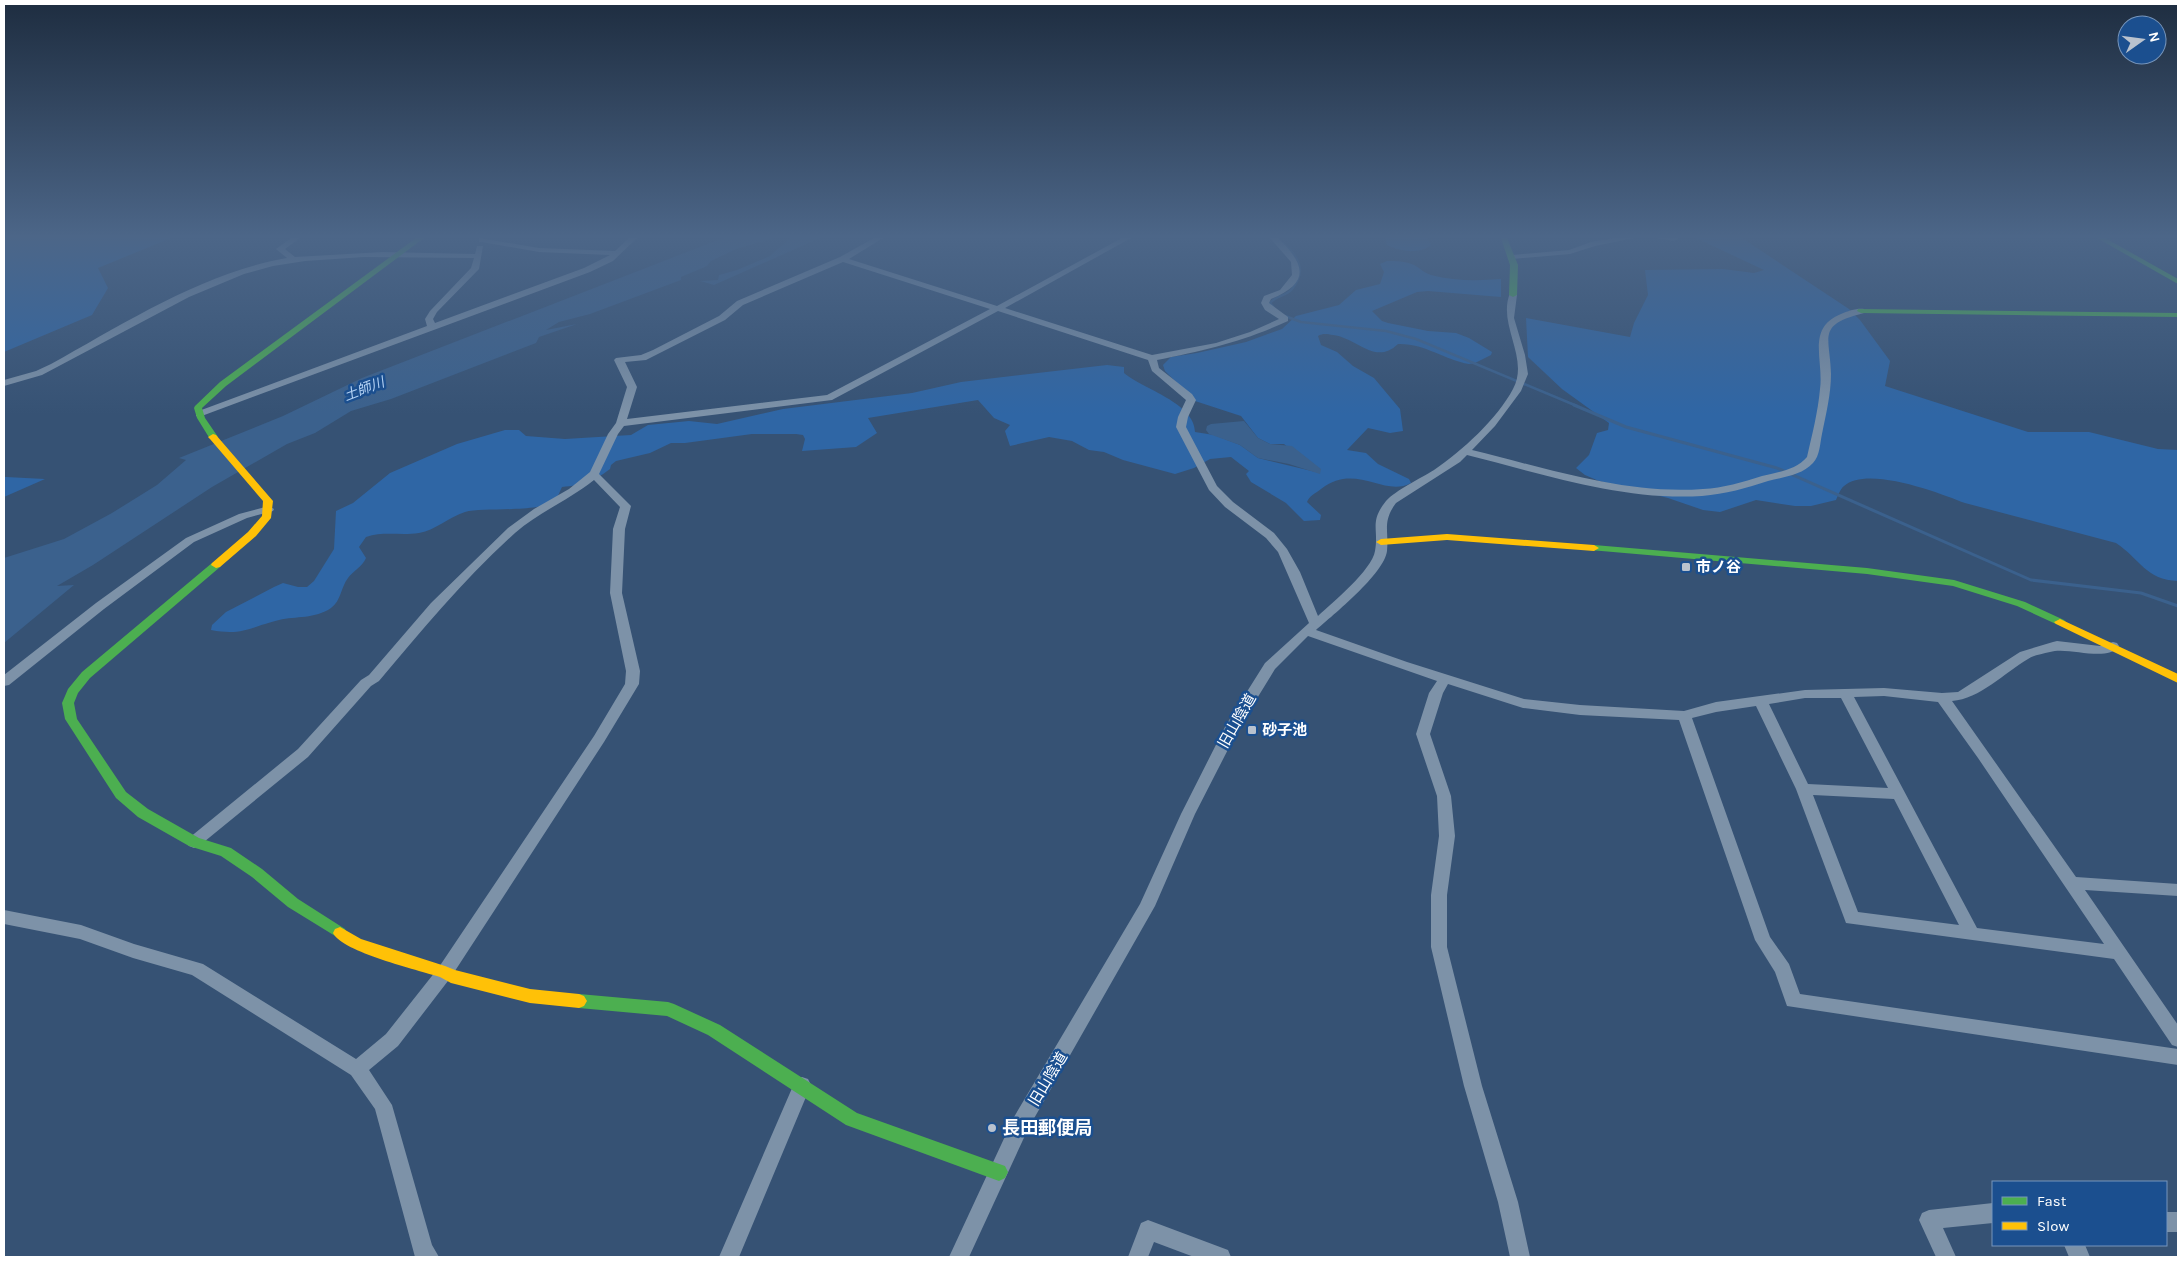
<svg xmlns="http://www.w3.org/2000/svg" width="2182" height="1261" font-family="Karla,'Noto Sans JP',sans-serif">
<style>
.green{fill:#2f66a5}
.water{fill:#3b618d}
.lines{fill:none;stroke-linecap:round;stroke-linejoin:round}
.stream-far1{stroke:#3b618d;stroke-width:2.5}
.stream{stroke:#3b618d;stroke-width:3}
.street{fill:#7d92a8;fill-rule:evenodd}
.fast{fill:#4caf50;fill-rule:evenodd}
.slow{fill:#ffc107;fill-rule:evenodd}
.poi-dot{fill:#b9c2ce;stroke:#1b4f8f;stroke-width:2}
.labels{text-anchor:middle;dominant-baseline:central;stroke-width:5;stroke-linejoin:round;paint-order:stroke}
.far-water-label{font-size:14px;font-style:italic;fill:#b5d3f5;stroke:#1b4f8f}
.poi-label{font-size:15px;font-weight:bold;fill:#fff;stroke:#1b4f8f;text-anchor:start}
.street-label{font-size:15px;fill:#fff;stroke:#1b4f8f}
.near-poi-label{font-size:18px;font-weight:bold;fill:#fff;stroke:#1b4f8f;text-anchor:start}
</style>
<rect width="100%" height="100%" fill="#365274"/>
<path class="green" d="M4,238H171L98,268L108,288L92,315L4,352Z
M1385,238H1428L1431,245C1420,255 1399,251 1387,245Z
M1696,238H1742L1849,309L1860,320L1890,361L1885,386L2028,432H2089L2158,449L2178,450V581C2146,580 2140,559 2116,543L1965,503C1940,493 1867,465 1844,486C1840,489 1838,496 1836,500L1811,506H1795L1756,500L1720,512L1703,510L1668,498L1599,481L1585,475L1576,468L1589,455L1597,433L1608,430L1609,423L1562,389L1528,357L1526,318L1630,337L1634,323L1648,295L1645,270L1723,269L1754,273L1764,270Z
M1387,261C1396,261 1405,261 1414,265C1420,268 1424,273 1431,275C1454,281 1477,281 1501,279V297L1428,291L1417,292L1372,311L1382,321L1388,323L1428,331L1456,333L1469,338L1492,352L1491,355L1475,363L1469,364C1445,360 1424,343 1398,344C1375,366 1358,338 1333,335C1327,334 1323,333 1318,336L1321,345L1337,352L1353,366L1374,378L1400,409L1403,431L1390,433L1368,428L1347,450L1366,453L1378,464L1409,479L1411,483C1384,498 1356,462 1321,489C1316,493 1309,496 1307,502L1321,515L1320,520L1304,521L1286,503L1251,482L1246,474L1249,471L1231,457L1210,459L1194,468L1175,474L1123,460L1104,452L1089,450L1072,441L1049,437L1010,446L1005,431L1010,425L994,418L978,400L868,418L877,433L856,447L802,451L805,439L803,435L796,434H752L685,443H671L650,453L616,461L611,465L610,469C593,482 583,485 562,487C560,491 558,497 555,500C543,513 484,507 465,512C449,517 436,530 419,533C401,536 384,531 366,537L359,547L366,558C362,567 353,571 348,578C341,587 341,601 331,608C315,619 296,616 279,620C250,627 243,636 211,630L212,625L226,612L274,587L283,583L298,587H307L314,581L334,549L336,511L353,503L390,473L457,444L505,430H519L526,436L565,439L631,435L648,425L689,421L717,424L783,409L912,393L961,382L1107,365L1124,367V373C1143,389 1195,403 1195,432L1214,435L1240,445L1258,458L1320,473L1284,444H1270L1258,438L1241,416L1195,401L1165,371L1163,365L1171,357L1197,353L1246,342L1282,329L1296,316L1339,305L1356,290L1380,284L1384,272L1380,264Z
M4,477H6L45,479L4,497Z"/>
<path class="water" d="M723,238H774L736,249L711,261L707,266L681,277V280L590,314L559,322L546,330L577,324L539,337L536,343L391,399L351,411L315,433L287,444L212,487L93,565L57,586L74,585L4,643V558L64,539L112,513L157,485L186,460L179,458L283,416L362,378Z
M790,238H820L714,285L700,281L718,280L719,275L737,270L770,256Z
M1244,421L1258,438L1270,444L1292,446L1321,469L1320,474L1289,464L1258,458L1240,445L1209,434L1206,430L1207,426L1211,424Z"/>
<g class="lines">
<path class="stream-far1" d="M1274,308L1270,303C1275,297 1280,297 1287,293C1292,291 1295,285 1297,281C1305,265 1294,253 1283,243
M1285,316L1301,322L1386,331L1416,339L1577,406"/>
<path class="stream" d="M1574,405L1626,427L1777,468L2031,580L2141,593L2178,606"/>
<path class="street" d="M291,238H300L285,249L295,257L383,252L475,254L477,246H483L479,269L437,312L433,319L435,323L584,268L610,255L539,252L482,242H479V238L539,248L615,251L629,238H637L613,261L590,272L199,417L196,416V412L427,326L425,319L430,311L471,268L474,258L364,257L305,261L273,266L244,274L189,297L42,375L4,386V380L36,371L51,364C123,324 204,272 287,258L276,249Z
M874,238H883L849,259L997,306L1122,238H1131L1005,308L1152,355L1216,343L1250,332L1279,319L1265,310L1261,303L1264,296L1280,290L1292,275L1291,262L1270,238H1278C1306,265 1310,283 1271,299L1269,303L1288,317V321C1242,342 1206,350 1157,360L1159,368L1192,394L1196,400L1188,417L1186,427L1217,486L1233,502L1274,533L1287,549L1300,572L1318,616C1332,603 1372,570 1375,551C1379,529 1369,522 1386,501C1396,490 1421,478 1434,470C1462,451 1497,419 1513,389C1530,358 1497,325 1510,293L1517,295L1514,318L1525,355L1528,374L1521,391L1495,426L1472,450C1546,468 1626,495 1703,489C1723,488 1743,482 1762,476C1778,472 1796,470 1807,457C1812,435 1818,412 1820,389C1824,360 1806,328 1841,314C1848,311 1857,308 1864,309V313C1816,325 1830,336 1831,374C1831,394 1826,414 1822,434C1820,443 1820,456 1813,463C1802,475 1784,477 1768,481C1747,488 1725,494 1702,496C1623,501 1543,474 1467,455L1460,462L1396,503C1382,522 1389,530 1387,551C1384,574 1333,615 1316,630L1407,662L1524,699L1580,705L1684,711L1716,702L1805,690L1884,688L1942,693L1958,692L2020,652L2053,642L2057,641L2100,646L2113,642L2117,643L2119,646C2107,663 2068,646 2050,652C2042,654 2034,655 2028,659C2004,673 1980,699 1952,701L2076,877L2178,884V896L2085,890L2178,1025V1047L2172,1045L2114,959L1846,923L1796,789L1756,706L1716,712L1692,718L1770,937L1789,964L1800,994L2178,1049V1065L1787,1006L1775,972L1755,940L1679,720L1580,715L1523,708L1448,684L1443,693L1430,734L1451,796L1455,836L1447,895V947L1482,1086L1518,1202L1530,1257H1510L1498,1202L1464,1086L1431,947V895L1439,836L1437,796L1416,734L1429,693L1437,681L1308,636L1275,669L1240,726L1195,814L1155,906L1028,1129L969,1257H949L1014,1117L1140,904L1181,814L1226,725L1265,663L1309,623L1278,552L1266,538L1225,507L1209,490L1176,427L1178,417L1186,400L1152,371L1148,360L998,311L832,400L624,426L618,434L599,474L631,506L625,529L622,593L640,671L639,684L604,742L451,977L398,1046L369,1070L392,1105L432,1245L439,1257H415L375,1109L351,1075L192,975L133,958L80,939L4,924V910L81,925L134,944L203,964L356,1059L386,1034L439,967L594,736L625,684L626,671L610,593L613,529L620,507L594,480C569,500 539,512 515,533C465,578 422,630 379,681L371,686L308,757L199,846L194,848L189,846L186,842L189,838L298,749L361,680L369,675L431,603L508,528L534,509L569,489L590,472L608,434L616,423L627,387L614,360L616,358L641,355L653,350L719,316L737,301L840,257ZM843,262L990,309L827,395L627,419L637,387L625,362L646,360L725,320L743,305ZM1884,696L1938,702L1978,758L2104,944L1977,928L1854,697ZM1805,698H1841L1888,788L1808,784L1769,704ZM1813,795L1894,799L1959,925L1858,912Z
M1615,238H1634L1595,246L1570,254L1512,259L1508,257L1512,255L1569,250L1591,242Z
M1656,238H1677L1678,239L1674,241Z
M269,506L274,509L273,511L247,518L194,542L104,609L9,685L4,686V675L96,603L186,538L239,514Z
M802,1077L808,1079L811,1085L739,1257H719L796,1079Z
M1993,1203V1223L1943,1228L1956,1257H1936L1919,1220L1922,1213L1929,1210Z
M2166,1212H2178V1232H2166Z
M1148,1220L1228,1250L1231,1257H1194L1154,1242L1148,1257H1128L1141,1223Z
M2064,1245H2085L2090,1257H2069Z"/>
<path class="fast" d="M416,238H424L226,386L202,408L205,418L218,437L213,440L210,439L197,418L194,408L195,406L220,382Z
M1501,238H1507L1518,265L1517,295L1513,297L1509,295L1510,265Z
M2097,238H2105L2178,279V284Z
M1858,309L2178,313V317L1861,313L1857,311Z
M1594,545L1867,568L1954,580L2025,602L2064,620L2066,622L2064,624H2056L2017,606L1953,586L1867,574L1590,550L1589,548L1590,546Z
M216,562L221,565L220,567L90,678L78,693L74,703L77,719L126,792L148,809L199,838L231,848L262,869L298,899L345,929L347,933L345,937L340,939L288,907L252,877L221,856L189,846L138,817L116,798L65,719L62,703L68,689L82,672L212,563Z
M579,994L668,1002L674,1004L720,1025L857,1113L1005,1166L1008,1172L1005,1178L999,1181L846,1125L708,1035L667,1016L579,1008L574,1006L571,1001L574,996Z"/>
<path class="slow" d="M213,434L216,435L273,501L271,518L256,536L220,567L216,568L211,565L212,563L248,532L262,516L263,501L210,439L208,437Z
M1447,534L1594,545L1599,548L1594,551L1447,540L1381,545L1376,542L1381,539Z
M2060,619L2178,674V683L2056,624L2054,622Z
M340,927L361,939L445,966L455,970L530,989L579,994L584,996L587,1001L584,1006L579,1008L530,1003L451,983L440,977C418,970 342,952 333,933L335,929Z"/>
</g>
<linearGradient id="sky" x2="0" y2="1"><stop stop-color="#1e2d40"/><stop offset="0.57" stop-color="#4c6688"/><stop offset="1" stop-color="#4c6688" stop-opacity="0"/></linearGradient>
<rect width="2182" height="415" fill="url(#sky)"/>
<g class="poi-dot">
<rect x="1681" y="562" width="10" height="10" rx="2.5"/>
<rect x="1247" y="725" width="10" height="10" rx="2.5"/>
<circle cx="992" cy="1128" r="5"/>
</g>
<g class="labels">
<g class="far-water-label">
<text transform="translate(364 389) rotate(-21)">土師川</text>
</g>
<g class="poi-label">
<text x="1696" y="567">市ノ谷</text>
<text x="1262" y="730">砂子池</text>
</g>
<g class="street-label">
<text transform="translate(1237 721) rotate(-60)">旧山陰道</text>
<text transform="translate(1048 1079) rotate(-59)">旧山陰道</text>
</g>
<g class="near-poi-label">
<text x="1002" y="1128">長田郵便局</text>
</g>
</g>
<rect width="2182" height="1261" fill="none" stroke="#ffffff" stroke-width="10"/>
<rect x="1992" y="1181" width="175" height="65" fill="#1b4f8f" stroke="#7695bc"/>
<rect x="2002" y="1197" width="25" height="8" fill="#4caf50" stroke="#7695bc"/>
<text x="2037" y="1206" font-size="15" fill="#ffffff">Fast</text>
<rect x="2002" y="1222" width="25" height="8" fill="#ffc107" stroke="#7695bc"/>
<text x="2037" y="1231" font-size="15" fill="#ffffff">Slow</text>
<g transform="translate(2142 40) rotate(76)"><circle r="24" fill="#1b4f8f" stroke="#7695bc"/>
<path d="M0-4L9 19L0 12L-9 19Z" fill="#b9c2ce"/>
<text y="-8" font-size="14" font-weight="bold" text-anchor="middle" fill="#ffffff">N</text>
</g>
</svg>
